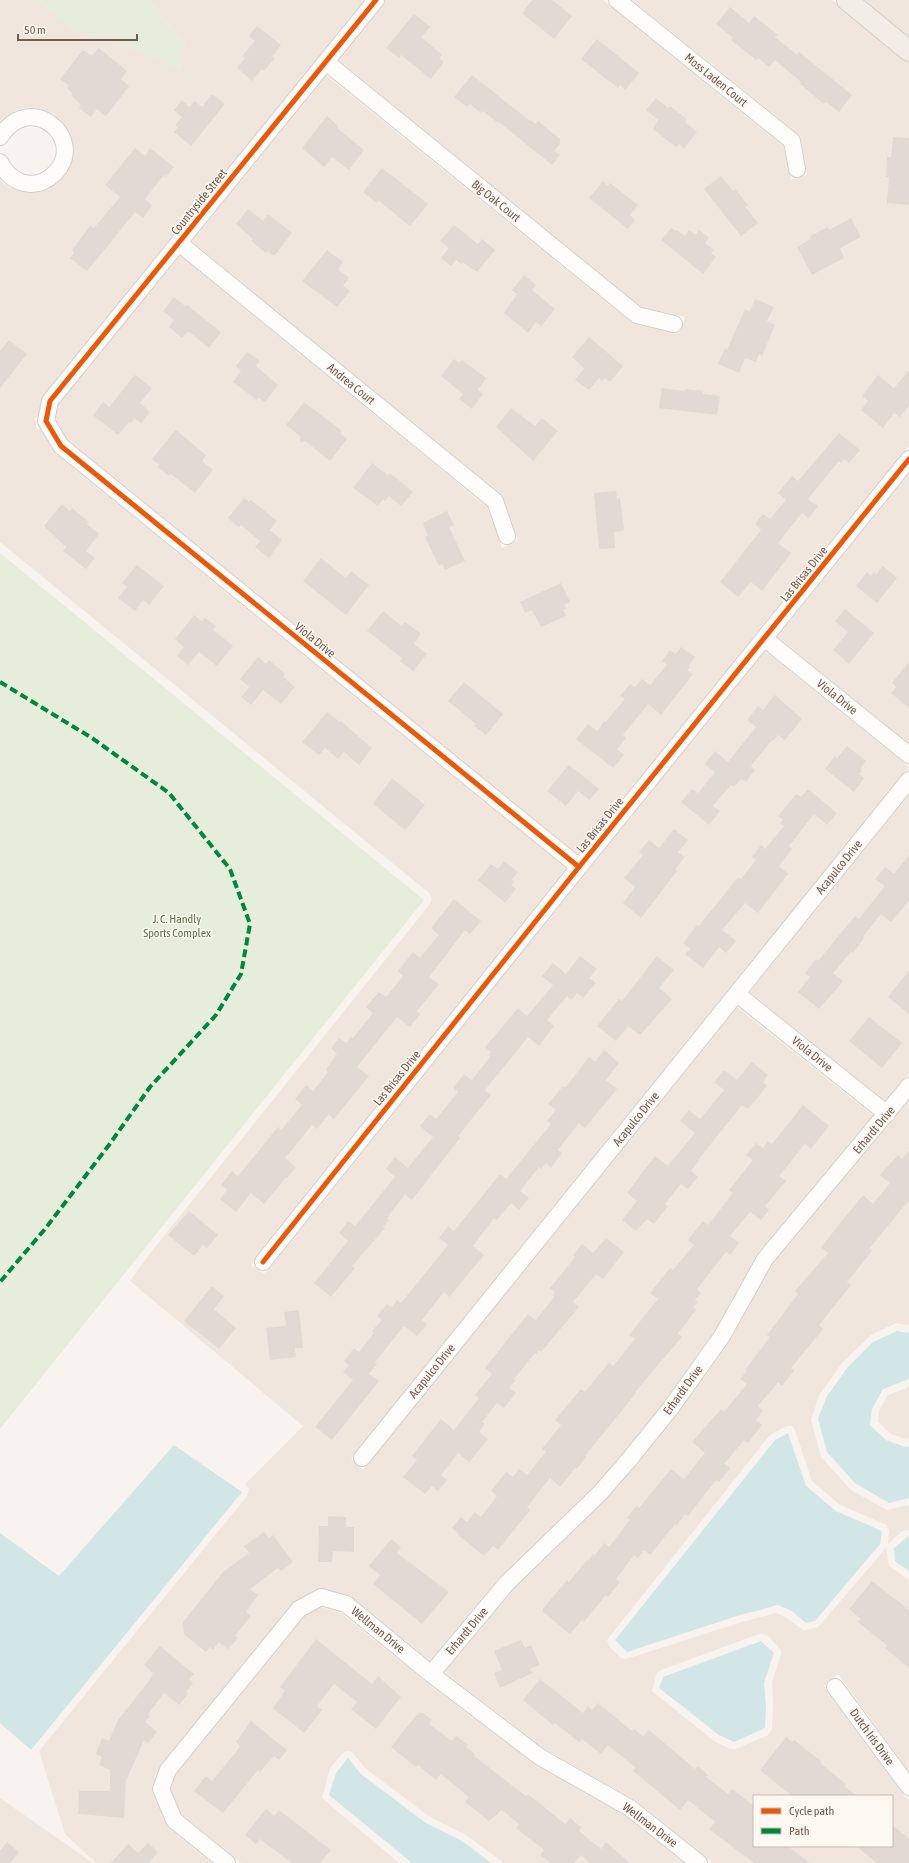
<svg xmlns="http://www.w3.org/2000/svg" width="909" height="1863" font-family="'Asap Condensed',sans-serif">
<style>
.residential{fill:#f0e6dd;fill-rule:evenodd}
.green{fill:#e6edda}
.water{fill:#d2e6e7}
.building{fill:#e2d9d4}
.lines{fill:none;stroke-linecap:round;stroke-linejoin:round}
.minor-casing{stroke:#d5cfca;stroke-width:18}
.major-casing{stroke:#d6cdc8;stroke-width:22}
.minor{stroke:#fefdfc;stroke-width:16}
.major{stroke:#f2ede7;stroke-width:20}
.quiet{stroke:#00873e;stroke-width:4;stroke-dasharray:8 4;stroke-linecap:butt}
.cycleway-casing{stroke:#fef8f2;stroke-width:8}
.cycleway{stroke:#e8590c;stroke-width:5}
.labels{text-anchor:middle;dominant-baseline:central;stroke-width:3;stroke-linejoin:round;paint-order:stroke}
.street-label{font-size:12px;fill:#755b50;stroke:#fef8f2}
.park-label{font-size:12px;fill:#5a7949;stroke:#fef8f2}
</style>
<rect width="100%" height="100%" fill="#f8f3ee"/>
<path class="residential" d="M0,0H37L76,31L125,45L180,69L185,43L149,0H365L44,396L38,416L34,419L37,423L36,428L40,429L55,453L567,869L251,1265L264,1274L585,872L765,651L909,767L351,1459L363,1469L737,1007L874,1116L759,1254L715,1332L664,1404L622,1456L595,1487L500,1578L431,1662L349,1596L325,1589L318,1590L292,1604L160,1767L153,1787V1794L168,1827L212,1863H96L65,1834L39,1751L247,1496L249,1489L245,1484L303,1426L130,1281L148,1256L430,904L432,899L429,893L0,542V179L6,185L16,190L29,192L43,191L55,184L65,174L71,162L73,145L69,131L63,122L53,113L37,108H23L13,112L0,122Z
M386,0H603L784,147L791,180L807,175L800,139L798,134L632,0H832L909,62V446L578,855L67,440L55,418L58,404L180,255L487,507L502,548L518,540L501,494L191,241L326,75L631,322L679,334L685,317L641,307L338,60Z
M861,0H909V39Z
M909,472V744L776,636Z
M909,794V1073L886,1102L749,992Z
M909,1099V1325L896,1323L871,1335L842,1363L820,1394L811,1419L821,1457L851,1490L887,1510L909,1505V1530L902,1531L888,1544L889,1531L887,1525L840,1505L812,1481L795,1430L792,1426H787L770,1435L607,1640L609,1646L621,1658L626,1659L742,1622L776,1613L787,1618L803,1630L816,1628L820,1625L886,1548L889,1566L909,1580V1772L838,1674L824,1686L905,1797L909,1800V1863H713L636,1801L545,1749L444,1672L513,1589L606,1499L635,1466L677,1414L729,1340L772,1264ZM759,1634L767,1635L781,1650V1655L772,1683L773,1706L772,1729L768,1735L736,1749H730L714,1741L652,1691L656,1675L661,1670ZM754,1796H892V1846H754Z
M909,1387V1438L906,1439L891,1434L878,1422L879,1411L888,1395Z
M321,1607L341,1613L431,1686L534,1764L625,1815L684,1863H504L466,1835L430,1817L366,1769L352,1752L348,1751L344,1752L330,1768L322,1798L399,1863H241L181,1814L170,1788L176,1773L304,1616Z
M0,1798L93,1863H0Z"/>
<path class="green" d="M37,0H149L185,43L180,69L125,45L76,31Z
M0,553L424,900L0,1429Z"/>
<path class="water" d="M897,1331L909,1333V1379L883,1389L872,1409L870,1425L886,1440L905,1447L909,1446V1498L889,1503L855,1483L827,1452L818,1419L826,1398L847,1368L873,1342Z
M788,1433L806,1486L836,1511L882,1531L880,1544L815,1621L806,1623L792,1611L778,1605L740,1615L627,1652L615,1640L775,1440Z
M174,1445L242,1492L31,1750L0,1723V1533L59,1576Z
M907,1537L909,1538V1571L895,1561L894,1548Z
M761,1641L774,1653L764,1683L766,1707L765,1728L734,1742L719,1735L659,1688L663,1677Z
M348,1758L361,1774L426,1823L462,1841L491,1863H412L329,1795L336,1773Z"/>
<path class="building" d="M532,0H552L572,16L554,39L522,13Z
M730,7L749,23L754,16L778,35L775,37L797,55L799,52L852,95L839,112L826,102L824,104L800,84L801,82L775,60L769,67L758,58L756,60L731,40L733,38L716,24Z
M414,14L430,27L421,37L442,55L439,58L444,62L431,79L401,55L399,58L386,48Z
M257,26L281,45L272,57L274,59L264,71L262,69L252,81L237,68L245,58L242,56L255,41L249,36Z
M597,39L639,73L625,90L620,85L618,88L581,59Z
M99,48L127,71L121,79L129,86L107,115L105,116L97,109L91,117L79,108L81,105L71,95L72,93L67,88L69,86L60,79L83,50L92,56Z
M472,75L530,121L531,120L536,124L538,121L560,139V144L554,151L560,155L552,165L499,122L498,123L483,111L481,113L470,104L467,107L454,97Z
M212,94L225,104L191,146L174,132L178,127L175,125L182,117L174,110L182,100L189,107L195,101L202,107Z
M656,98L668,108L670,106L687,119L685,122L697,132L684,149L679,144L676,147L653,129L658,120L646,110Z
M327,116L338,126L337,128L364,150L349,170L332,157L324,167L302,148Z
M893,137L909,138V205L887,203L889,177H886L887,157H891Z
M135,148L145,156L150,148L174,167L166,177L164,175L145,199L152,206L143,218L135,212L87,271L70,258L74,253L72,250L90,226L94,228L120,197L105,185Z
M382,168L428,204L410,226L379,201L377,203L363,192Z
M721,176L733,191L735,189L748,205L745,207L758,223L741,236L704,189Z
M603,181L608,186L610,183L638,205L630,215L635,220L628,229L589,198Z
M248,209L263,221L268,214L292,233L274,256L268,251L266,253L251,241L253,239L236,224Z
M851,218L861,237L840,248L844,258L812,275L797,247L811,239L810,236L828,227L829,230Z
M454,225L478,244L482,239L495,250L477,272L463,263L461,264L456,260L451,266L441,258L449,248L440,241Z
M671,228L676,231L677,230L685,236L689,230L696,235L699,230L709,238L705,243L714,250L711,253L716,257L703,274L661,240Z
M327,250L343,262L338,269L349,278L343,286L350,291L337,307L302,281Z
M524,275L536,285L532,290L555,309L541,326L536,322L528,333L504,313L517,294L512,290Z
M174,297L185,306L187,305L221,332L209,348L188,331L182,338L169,327L174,320L163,311Z
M755,299L774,307L767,321L775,325L762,356L759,354L756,362L745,358L739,373L718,364L725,348L727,350L745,309L750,311Z
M589,337L623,366L610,382L605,378L602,381L599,378L589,390L575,380L584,368L572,357Z
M9,340L27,354L0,388V351Z
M247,352L260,361L256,366L278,385L265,402L259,398L257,400L233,382L241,371L236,366Z
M454,359L459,363L462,360L486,378L478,390L483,394L472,409L459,399L463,394L441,376Z
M909,370V405L900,417L894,413L883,428L861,410L868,401L862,396L878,375L894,388Z
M135,375L152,388L140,403L150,412L141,423L134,418L131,423L129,422L118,435L93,415L103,402L109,407Z
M662,388L685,391V389L703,391V394L720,396L717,415L659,408Z
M304,402L341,430V434L347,439L330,461L305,441L300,442V436L286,425Z
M511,408L535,426L542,418L558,431L533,461L496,427Z
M176,430L206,455L202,461L213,470L195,493L171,474L169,476L158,467L160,465L152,459Z
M839,433L860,450L849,463L844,459L841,463L839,461L808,499L818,506L809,518L802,513L778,543L791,553L762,591L751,582L738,597L720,582L761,530L755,524L763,514L770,519L786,500L778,493L792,476L798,481Z
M372,463L388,475L390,473L413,492L401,506L389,496L385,501L383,499L378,506L353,488Z
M616,491L617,499L620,498L624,529L623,531L614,532L615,548L599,549L594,493Z
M244,498L249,502L251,500L277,521L270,530L282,540L269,558L255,547L260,541L241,525L239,527L228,518Z
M62,504L70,511L72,508L89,522L87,524L99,534L86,551L95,558L86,569L63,551L66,547L44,526Z
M447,511L454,525L449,527L465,561L445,570L442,564L439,566L425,537L428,536L423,523Z
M321,558L346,578L351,571L369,585L346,615L303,581Z
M137,565L164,586L149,605L143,600L135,611L118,598L127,587L122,583Z
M883,566L897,578L877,603L856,586L867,572L871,576L874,572L876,574Z
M561,583L570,602L564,605L566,608L563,610L566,616L541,627L532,610L525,613L520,602Z
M845,609L874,633L849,664L833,650L848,632L835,621Z
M383,611L402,626L405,622L420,633V635L414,644L427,654L413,671L400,661L402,658L367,631Z
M194,615L202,621L205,618L216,626L213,630L233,646L217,666L199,652L188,665L177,656L184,647L175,639Z
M681,647L695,657L688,666L690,667L687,670L693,674L661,715L648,704L623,735L626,738L617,749L624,755L613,768L576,739L588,724L597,731L605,721L606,722L625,699L620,696L630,684L635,687L642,679L650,685L667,665L662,661L670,650L676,654Z
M258,657L266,664L269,660L285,674L283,677L295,687L281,704L263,690L251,705L241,697L249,687L240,679Z
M909,662V708L891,693L896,687L892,683Z
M464,682L503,714L486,735L474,726L476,724L448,701Z
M775,695L802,719L785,740L778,735L773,741L772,740L751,766L755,770L746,782L741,779L734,787L731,785L713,806L720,811L709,825L681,802L692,789L698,793L715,772L705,764L715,751L728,762L756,727L747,720L758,706L763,710Z
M327,712L340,722L341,721L372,748L359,765L344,752L338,759L325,748L319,755L302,742Z
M847,746L866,761L860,769L862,771L859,774L864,778L854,792L825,769L835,756L837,758Z
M569,765L599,789L589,800L578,791L566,806L547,791Z
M392,778L425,805L405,830L373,804Z
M808,789L837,813L827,825L814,814L789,846L792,849L779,866L788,874L758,913L745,903L722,930L736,941L726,953L719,947L703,968L685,954L690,949L683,943L697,925L699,926L738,877L741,879L756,860L752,857L761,845L765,849L784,826L780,823L783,820L778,816L796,794L801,797Z
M674,829L688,840L678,852L685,857L675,869L677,871L641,918L623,903L635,887L624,878L643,855L639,852L649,840L659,848Z
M909,855V901L891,922L881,914L863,937L864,938L853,953L851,952L833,973L843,981L819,1009L798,992L810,977L805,973L816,959L818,961L855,916L859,919L885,886L875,879L885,867L894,874Z
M504,861L518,872L512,880L514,882L511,885L516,889L505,903L478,880L491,864L498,869Z
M454,899L481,921L470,934L465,930L429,977L439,984L417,1011L420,1014L410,1027L397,1017L357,1067L369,1076L360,1087L334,1119L329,1114L317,1129L312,1125L285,1158L296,1167L287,1178L286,1177L264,1204L251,1193L236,1212L220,1199L227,1190L221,1185L232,1171L238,1176L278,1127L281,1130L302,1105L295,1099L306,1085L313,1091L328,1072L326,1069L337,1054L331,1048L339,1038L346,1043L351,1037L353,1038L373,1013L366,1007L379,992L386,997L403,976L398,971L413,952L420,958L439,935L431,928Z
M580,956L597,969L589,978L596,983L583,998L577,993L572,1000L567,996L547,1020L554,1026L539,1046L528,1037L485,1090L491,1095L458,1136L460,1138L412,1200L405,1194L387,1218L389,1220L383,1227L385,1228L352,1266L355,1268L331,1297L314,1283L348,1241L339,1233L348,1221L355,1226L395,1177L386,1169L395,1157L408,1168L433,1137L420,1126L430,1114L436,1119L458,1092L453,1088L464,1074L472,1080L490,1057L488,1055L491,1052L485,1047L518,1008L527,1016L553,985L542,976L553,963L566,974Z
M657,956L674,970L659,988L672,999L640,1035L628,1026L616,1041L597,1026L619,999L622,1001Z
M909,970V1014L888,997Z
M869,1017L902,1043L882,1068L849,1041Z
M604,1050L619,1063L606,1080L617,1089L585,1128L579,1123L558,1150L562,1153L551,1168L546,1163L541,1169L539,1167L520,1191L529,1198L519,1210L511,1203L497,1220L494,1218L473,1246L484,1255L449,1297L444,1292L422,1320L427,1324L417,1336L404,1326L375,1362L377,1364L369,1374L379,1381L332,1440L315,1427L353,1380L343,1372L349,1365L344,1361L354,1348L359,1352L374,1333L372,1331L382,1320L377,1316L387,1304L392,1307L397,1300L401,1303L448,1245L439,1238L448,1226L454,1231L500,1174L506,1179L551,1124L547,1121L556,1110L548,1104L563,1086L565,1088L589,1057L595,1062Z
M752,1062L768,1075L763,1082L767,1086L748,1109L742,1105L698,1160L699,1161L691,1171L698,1177L688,1189L681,1184L665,1204L668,1206L654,1224L647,1219L636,1231L622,1220L637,1201L627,1193L655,1156L668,1166L695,1133L680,1121L689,1110L700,1119L724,1090L714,1082L724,1070L737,1080Z
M803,1105L829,1126L811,1149L805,1144L779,1176L786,1181L765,1206L769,1210L761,1220L750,1212L730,1236L739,1243L730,1255L726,1252L697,1289L701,1293L695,1300L698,1302L693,1307L696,1310L678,1333L682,1337L635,1392L636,1393L585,1456L586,1457L577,1469L575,1468L562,1485L559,1486L550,1478L527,1507L530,1510L498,1550L493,1546L484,1556L457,1534L458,1533L452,1528L461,1517L467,1522L475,1512L481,1517L497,1496L491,1491L506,1472L513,1477L519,1469L527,1475L546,1452L542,1449L561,1425L555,1420L581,1389L585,1392L609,1363L613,1366L635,1339L629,1335L658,1299L650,1293L670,1268L673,1270L694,1245L688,1240L703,1221L708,1225L733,1193L729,1190L753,1160L746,1155L756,1143L763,1148L768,1141L772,1144Z
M909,1151V1200L869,1249L872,1251L847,1282L851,1285L819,1325L823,1329L791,1368L794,1371L782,1386L778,1382L758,1406L763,1411L756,1420L762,1425L748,1443L744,1440L724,1464L730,1468L719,1482L716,1480L688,1516L685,1514L677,1525L675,1524L650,1555L644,1550L638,1558L634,1555L616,1579L620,1582L608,1597L606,1595L584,1622L582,1620L570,1634L543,1612V1609L567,1580L569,1582L587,1560L588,1561L593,1554L595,1555L604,1543L609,1547L630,1520L627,1518L636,1506L639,1508L671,1469L684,1479L705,1453L692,1442L721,1409L724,1412L747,1384L740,1379L747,1371L745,1370L770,1337L767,1335L798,1294L795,1291L828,1253L821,1247L863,1195L873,1204L890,1183L880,1175L898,1155L902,1159Z
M189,1211L218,1235L207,1248L203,1245L194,1256L168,1235Z
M606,1238L624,1252L603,1279L596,1274L573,1302L579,1307L541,1352L539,1350L536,1354L535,1353L514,1379L516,1380L509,1388L516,1393L504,1408L497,1403L482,1422L485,1424L479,1432L488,1439L469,1462L458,1453L441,1475L447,1480L438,1491L432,1486L425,1494L403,1477L417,1460L412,1456L441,1419L454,1430L479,1398L475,1395L492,1374L485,1368L528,1314L536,1320L554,1297L552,1295L555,1292L550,1288L575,1257L573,1255L582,1244L593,1253Z
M212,1286L224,1296L214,1309L236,1328L219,1349L184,1321Z
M299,1310L303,1348H295L296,1357L270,1360L266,1328L286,1326L284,1312Z
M328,1516L346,1517V1527H354V1552L333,1551L332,1562H318L319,1526H328Z
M264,1532L269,1538L273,1535L293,1562L281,1571L278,1568L250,1589L258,1595L246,1612L251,1616L235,1636L238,1638L228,1649L219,1642L213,1650L210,1647L206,1652L184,1634L183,1622L223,1572L249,1553L244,1546Z
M391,1539L401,1547L397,1553L449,1592L422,1624L373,1584L380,1575L369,1566Z
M872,1581L909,1610V1668L885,1648L887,1646L884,1643L858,1622L861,1619L849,1609Z
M316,1639L372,1684L378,1676L401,1697L376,1729L351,1709L357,1702L334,1684L317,1706L322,1710L304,1733L273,1708L285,1691L280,1687Z
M521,1640L525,1648L531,1645L540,1665L529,1669L533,1673L500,1688L494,1673L502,1670L494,1651Z
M160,1646L194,1674L189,1679L193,1683L186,1692L188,1694L179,1705L164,1693L148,1714L150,1716L145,1722L157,1732L148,1743L144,1740L126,1781L124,1818L78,1814L79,1791H110V1770L99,1765L102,1757L96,1754L102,1738L109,1741L118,1720L149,1681L153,1673L144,1665Z
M540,1679L583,1713L588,1706L592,1710L598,1703L632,1731L634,1729L643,1736L649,1730L695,1769L698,1766L708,1775L706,1777L728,1794L732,1789L754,1806V1846H788L809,1863H754L709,1829L715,1822L688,1800L680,1810L633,1771L636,1768L608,1745L601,1754L582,1739L579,1742L555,1723L553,1725L523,1700Z
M418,1713H423L432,1720L429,1724L452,1741L456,1736L468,1745L466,1747L475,1754L474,1756L526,1796L528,1794L565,1824L570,1818L581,1827L579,1831L601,1849L606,1842L630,1863H590L581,1855L574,1863H551L540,1855L544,1850L516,1828L519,1824L502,1810L489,1821L465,1802L469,1797L441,1774L436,1780L418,1765L416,1767L391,1747Z
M251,1721L287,1750L279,1760L274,1756L260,1772L258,1770L223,1813L194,1791L206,1776L212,1781L236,1752L240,1746L236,1742Z
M786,1737L792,1742L794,1740L822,1762L820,1763L846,1784L844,1786L857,1796H792L760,1770Z
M266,1809L274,1816L279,1810L331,1850L320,1863H292L260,1839L256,1844L245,1835Z
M892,1825L909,1839V1863H877L856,1846H892Z
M7,1842L19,1852L10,1863H0V1851Z
M148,1843L158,1852L149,1863H111L128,1844L138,1853Z"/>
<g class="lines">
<g class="minor-casing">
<path id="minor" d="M376,0L50,401L46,421L61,446L579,867
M617,0L792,141L797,169
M326,62L637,315L674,324
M0,137C30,89 88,139 55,173C49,179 40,184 31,184C16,183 6,174 0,162
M179,243L495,501L507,536
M764,638L909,755
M737,994L887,1114
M263,1262L579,867L909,459
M362,1458L909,780
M431,1674L507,1583L600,1493L628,1461L670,1409L722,1336L765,1259L909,1086
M835,1687L909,1787
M227,1863L174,1820L161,1789L168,1770L299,1609L321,1597L346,1604L431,1674L540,1757L630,1808L699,1863"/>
</g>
<g class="major-casing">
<path id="major" d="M847,0L909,51"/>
</g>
<use href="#minor" class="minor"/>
<use href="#major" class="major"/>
<path class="quiet" d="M0,682L92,738L169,793L230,869L250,924L241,974L216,1015L150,1087L109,1145L45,1229L0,1282"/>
<g class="cycleway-casing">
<path id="cycleway" d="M376,0L50,401L46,421L61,446L579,867
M263,1262L579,867L909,459"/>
</g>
<use href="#cycleway" class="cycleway"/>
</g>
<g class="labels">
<g class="street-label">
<text transform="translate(716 80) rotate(39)">Moss Laden Court</text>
<text transform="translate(496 201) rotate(39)">Big Oak Court</text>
<text transform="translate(199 202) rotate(-51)">Countryside Street</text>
<text transform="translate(351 384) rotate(39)">Andrea Court</text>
<text transform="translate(804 574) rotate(-51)">Las Brisas Drive</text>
<text transform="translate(315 640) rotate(39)">Viola Drive</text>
<text transform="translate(837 697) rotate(39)">Viola Drive</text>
<text transform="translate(600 825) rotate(-51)">Las Brisas Drive</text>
<text transform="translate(839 867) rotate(-51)">Acapulco Drive</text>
<text transform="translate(812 1054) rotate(39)">Viola Drive</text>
<text transform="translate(397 1078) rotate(-51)">Las Brisas Drive</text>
<text transform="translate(636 1119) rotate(-51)">Acapulco Drive</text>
<text transform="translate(874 1130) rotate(-50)">Erhardt Drive</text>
<text transform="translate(432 1371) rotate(-51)">Acapulco Drive</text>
<text transform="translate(683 1390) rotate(-54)">Erhardt Drive</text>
<text transform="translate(378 1630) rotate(39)">Wellman Drive</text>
<text transform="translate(467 1631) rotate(-50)">Erhardt Drive</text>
<text transform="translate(872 1737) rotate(54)">Dutch Iris Drive</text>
<text transform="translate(650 1825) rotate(37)">Wellman Drive</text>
</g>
<g class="park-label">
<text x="177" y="919">J. C. Handly<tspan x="177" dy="14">Sports Complex</tspan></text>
</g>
</g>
<rect x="753" y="1795" width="140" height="52" fill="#fef8f2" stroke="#c7b9b1"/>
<rect x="761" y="1808" width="20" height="6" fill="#e8590c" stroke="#c7b9b1"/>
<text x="789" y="1815" font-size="12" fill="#755b50">Cycle path</text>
<rect x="761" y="1828" width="20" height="6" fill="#00873e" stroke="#c7b9b1"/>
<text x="789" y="1835" font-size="12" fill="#755b50">Path</text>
<path d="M18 34v6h119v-6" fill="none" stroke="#755b50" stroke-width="2"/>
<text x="24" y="34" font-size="12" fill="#755b50" stroke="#fef8f2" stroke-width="3" paint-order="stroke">50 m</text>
</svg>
